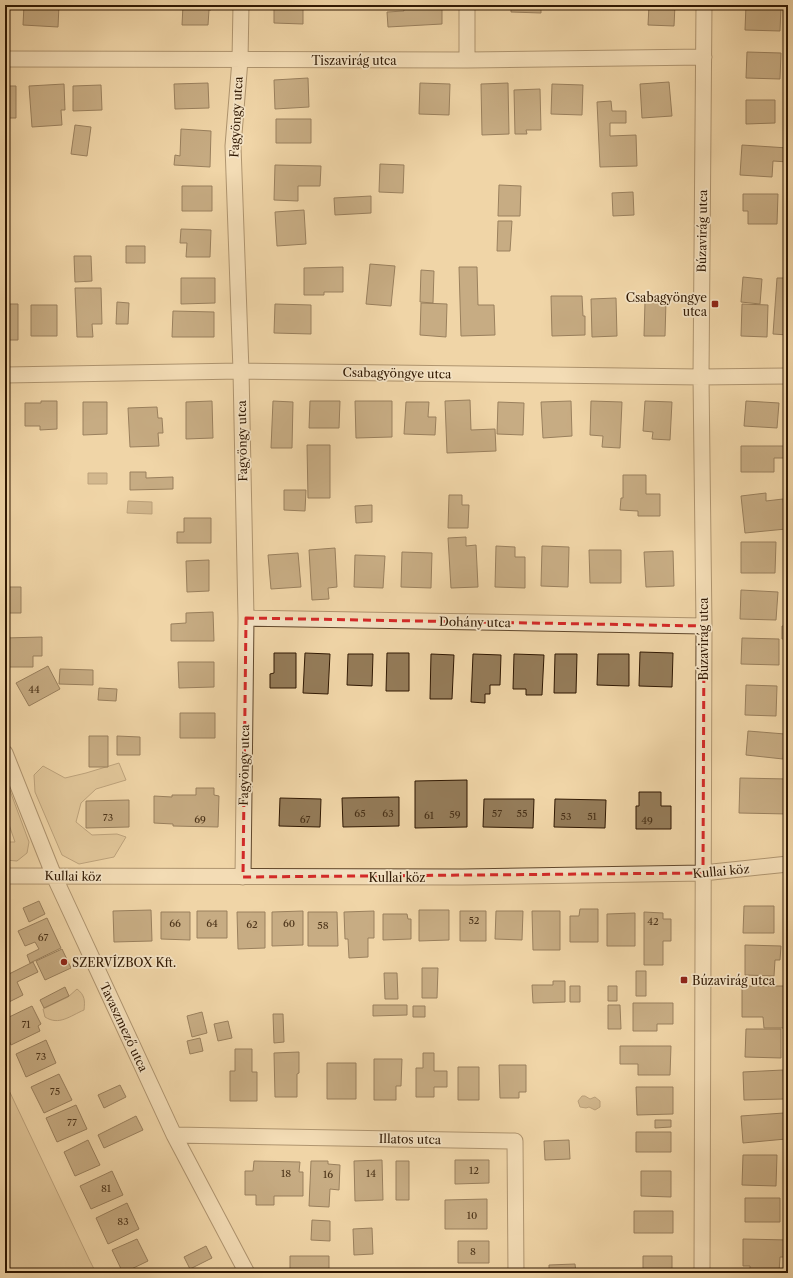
<svg xmlns="http://www.w3.org/2000/svg" width="793" height="1278" font-family="'Libre Caslon Text',serif">
<style>
.green{fill:#d0b58b;stroke:#806747}
.water{fill:#af956f;stroke:#7d6344}
.building{fill:#947b58;stroke:#311903}
.lines{fill:none;stroke-linecap:round;stroke-linejoin:round}
.minor-casing{stroke:#61482c;stroke-width:17}
.minor{stroke:#f5e4c6;stroke-width:15}
.marked{fill:none;stroke:#d62828;stroke-width:3;stroke-dasharray:8 5;stroke-linejoin:round}
.poi-dot{fill:#8f2418;stroke:#f5e4c6;stroke-width:1.5}
.labels{text-anchor:middle;dominant-baseline:central;stroke-width:3.5;stroke-linejoin:round;paint-order:stroke}
.number-label{font-size:10px;fill:#4a3218}
.street-label{font-size:12px;fill:#311903;stroke:#f5e4c6}
.poi-label{font-size:12px;fill:#311903;stroke:#f5e4c6;text-anchor:start}
</style>
<rect width="100%" height="100%" fill="#f0d5a7"/>
<filter id="stains"><feTurbulence type="fractalNoise" baseFrequency=".005" numOctaves="4"/><feColorMatrix values="0 0 0 0 .2 0 0 0 0 .09 0 0 0 0 .02 0 0 0 .5 -.17"/></filter>
<radialGradient id="worn" r=".72"><stop offset=".6" stop-color="#630" stop-opacity="0"/><stop offset="1" stop-color="#630" stop-opacity=".3"/></radialGradient>
<path class="green" d="M119,763L126,780L96,789L81,803L76,822L92,835L117,834L126,837L114,857L79,864L62,855L35,792L34,775L43,766L65,778L86,773Z
M9,788L29,842L27,853L17,861L5,860V842H15L5,813V790Z
M77,989C85,995 85,1001 84,1010C70,1016 59,1026 45,1017L43,1009L68,997Z
M5,1082L89,1259L96,1273H12L5,1260Z"/>
<path class="water" d="M88,473H107V484H88Z
M128,501L152,502V514L127,513Z
M582,1096H585L590,1099L595,1097L600,1101V1107L595,1110L589,1107L586,1108L580,1107L578,1101Z"/>
<path class="building" d="M24,5H59L58,27L23,25Z
M183,5H211V10H209L208,25H182Z
M274,5H303V24L274,23Z
M403,5H442V24L388,27L387,12L404,11Z
M511,5H541V13L511,12Z
M649,5H675L674,26L648,25Z
M746,5L781,6L780,31L745,30Z
M747,52L781,53L780,79L746,78Z
M308,78L309,107L275,109L274,80Z
M669,82L672,116L642,118L640,84Z
M208,83L209,108L175,109L174,84Z
M420,83L450,84L449,115L419,114Z
M508,83L509,134L482,135L481,84Z
M64,84L65,110H61L62,125L32,127L29,86Z
M552,84L583,85L582,115L551,114Z
M101,85L102,110L73,111V86Z
M5,86H16V118H5Z
M540,89L541,130H526L527,134H515L514,90Z
M746,100H775V123L746,124Z
M611,101L612,111H626V123H610V136L636,135L637,166L600,167L597,102Z
M276,119H311V143H276Z
M75,125L91,127L87,156L71,154Z
M181,129L211,131L210,167L174,165L175,155L180,156Z
M742,145L788,148V162L773,161L772,177L740,175Z
M380,164L404,165L403,193L379,192Z
M275,165L321,166L320,186H298V201L274,200Z
M499,185L521,186L520,216H498Z
M182,186H212V211H182Z
M633,192L634,215L613,216L612,193Z
M743,194H778L777,224H748V211H743Z
M371,196V213L335,215L334,198Z
M304,210L306,244L277,246L275,212Z
M498,221H512L510,251H497Z
M181,229L211,230L210,257H186L187,243H180Z
M126,246H145V263H126Z
M74,256H91L92,281L75,282Z
M370,264L395,266L391,306L366,304Z
M343,267V292H324V295H304V268Z
M459,267H477L478,305H494L495,335L461,336Z
M421,270L434,271L433,303L420,302Z
M743,277L762,279L760,304L741,302Z
M181,278H215V303L181,304Z
M777,278H788V335L773,334Z
M75,288H101L102,324H92L93,337H77Z
M551,296H582L583,316H585V335L552,336Z
M616,298L617,336L592,337L591,299Z
M645,301H666L665,336H644Z
M117,302L129,303L128,324H116Z
M421,303L447,304L446,337L420,335Z
M5,304H18V340H5Z
M275,304L311,305V334L274,333Z
M742,304L768,305L767,337L741,336Z
M31,305H57V336H31Z
M173,311L214,312V337H172Z
M470,400L471,430L495,429L496,451L447,453L445,401Z
M41,401H57V429L40,430V426H25V403H41Z
M212,401L213,438L186,439V402Z
M273,401L293,402L292,448H271Z
M310,401H340L339,428H309Z
M355,401H392V437L356,438Z
M571,401L572,436L543,438L541,402Z
M591,401L622,402L620,448L602,447L603,436L590,435Z
M645,401L672,402L670,440L652,439L653,432L643,431Z
M746,401L779,403L777,428L744,426Z
M83,402H107V434L83,435Z
M406,402H429L428,417H436L435,435L404,434Z
M498,402L524,403L523,435L497,434Z
M157,407L158,418H162L163,433H158L159,446L130,447L128,408Z
M307,445H330V498H308Z
M741,446H788V458H774V472H741Z
M130,472H146V478L173,477V489L130,490Z
M623,475H646V494H660V516H638V511L620,510L621,498H623Z
M284,490H306L305,511L284,510Z
M766,493V501L783,499L786,529L745,533L741,496Z
M449,495H462V505H469L468,528H448Z
M372,505V522L356,523L355,506Z
M184,518H211V543H177V532H184Z
M466,537V546L476,545L478,587L451,588L448,538Z
M741,542H776L775,573H741Z
M496,546L515,547V557H525V588L495,587Z
M542,546L569,547L568,587L541,586Z
M335,548L337,587L328,588L329,599L312,600L309,550Z
M589,550H621V583H590Z
M673,551L674,586L646,587L644,552Z
M402,552L432,553L431,588L401,587Z
M298,553L301,587L271,589L268,555Z
M355,555L385,556L383,588L354,587Z
M209,560V591L187,592L186,561Z
M5,587H21V613H5Z
M741,590L778,592L776,620L740,619Z
M213,612L214,641H171V624L186,623V613Z
M782,626H788V639H782Z
M42,637V656H33V667H9L8,656H5V638Z
M742,638L779,639V665L741,664Z
M640,652L673,653L672,687L639,686Z
M274,653H296V688H270V674L274,673Z
M305,653L330,654L328,694L303,693Z
M387,653H409V691H386Z
M348,654H373L372,686L347,685Z
M431,654L454,655L452,699H430Z
M473,654L501,655L500,685H490V694H485V703L471,702Z
M514,654L544,655L542,695H526V689H513Z
M555,654H577L576,693H554Z
M598,654H629V686L597,685Z
M178,662H214V687L179,688Z
M48,666L60,689L29,706L16,683Z
M60,669L93,670V685L59,684Z
M746,685L777,686L776,716L745,715Z
M99,688L117,689L116,701L98,700Z
M180,713H215V738H180Z
M748,731L785,734L783,759L746,755Z
M89,736H108V767H89Z
M117,736L140,737V755H117Z
M740,778L788,779V814L739,813Z
M467,780V827L415,828V781Z
M196,788H214V795L219,796L218,827L173,826V824L154,823V796L172,797V795H196Z
M639,792H661V806H671V829H636V806H639Z
M399,797V826L343,827L342,798Z
M280,798L321,799L320,827L279,826Z
M484,799H534L533,828L483,827Z
M555,799L606,800L605,828L554,827Z
M129,800V827L86,828V801Z
M39,901L45,914L29,922L23,908Z
M744,906H774V933H743Z
M580,909H598V942H570V916H579Z
M151,910L152,941L114,942L113,911Z
M419,910H449V940L419,941Z
M197,911H227V938H197Z
M303,911V945L272,946V912Z
M374,911V938H368V957L349,958L348,939H345L344,912Z
M460,911H486V941H460Z
M496,911H523L522,940L495,939Z
M532,911H560V950H533Z
M161,912H190V940L161,939Z
M237,912H265V948L238,949Z
M308,912H337L338,946H308Z
M644,912L663,913V919H671V941H663V965H644Z
M635,913V946H607V914Z
M383,914H407L408,919H411V939L383,940Z
M47,918L61,948L30,963L27,955L39,949L35,942L25,946L18,931Z
M745,945L781,946L780,960H775L774,976L745,975Z
M62,949L71,968L45,980L36,961Z
M33,962L38,972L17,982L23,995L5,1004V976Z
M422,968H438L437,998H422Z
M636,971H646V996H636Z
M384,973H397L398,999H385Z
M553,981H565V1002L533,1003L532,985H553Z
M570,986H580V1002H570Z
M608,986H617V1001H608Z
M742,986H784V1028H764L763,1017H742Z
M65,987L69,996L44,1008L40,1000Z
M633,1003H673V1024H657V1031H633Z
M373,1005H407V1015L373,1016Z
M608,1005H620L621,1029H608Z
M32,1006L41,1024L38,1026L40,1031L11,1045L5,1032V1019Z
M413,1006H425V1017H413Z
M202,1012L207,1033L192,1037L187,1016Z
M273,1014H283L284,1042L274,1043Z
M228,1021L232,1038L218,1041L214,1024Z
M746,1029H781V1058L745,1057Z
M200,1038L203,1051L190,1054L187,1041Z
M46,1040L56,1063L26,1077L16,1054Z
M620,1046H671L670,1075H638V1064H620Z
M235,1049H252V1072H257V1101H230V1071H235Z
M299,1052V1073L297,1074V1097H275L274,1053Z
M423,1053H434V1071H447V1087H434V1097H416V1068H423Z
M374,1059H402L401,1086H396V1100H374Z
M327,1063H356V1099H327Z
M499,1065H526V1092H519V1098H500Z
M458,1067H479V1100H458Z
M783,1070L784,1099L744,1100L743,1072Z
M59,1074L72,1100L44,1113L31,1087Z
M120,1085L126,1097L104,1108L98,1095Z
M636,1087H673V1114L637,1115Z
M76,1105L87,1129L57,1142L46,1118Z
M784,1113L786,1139L743,1143L741,1116Z
M136,1116L143,1130L104,1148L98,1135Z
M655,1120H671V1127L655,1128Z
M636,1132H671V1152H636Z
M88,1140L100,1165L75,1176L64,1152Z
M569,1140L570,1159L545,1160L544,1141Z
M743,1155H777L776,1186L742,1185Z
M382,1160L383,1200L355,1201L354,1161Z
M455,1160H489V1183L455,1184Z
M254,1161L300,1162L299,1172H303V1196H274V1205H256V1195H245V1171H253Z
M311,1161H328V1164L340,1165L339,1190L330,1189L329,1207L309,1206Z
M396,1161H409V1200H396Z
M112,1171L123,1195L91,1209L80,1186Z
M641,1171H671V1197L641,1196Z
M745,1198H780V1222H745Z
M487,1199V1229H445V1200Z
M127,1203L139,1229L108,1244L96,1218Z
M634,1211H673V1233H634Z
M312,1220L330,1221V1241L311,1240Z
M372,1228L373,1254L354,1255L353,1229Z
M137,1239L148,1261L123,1273L112,1250Z
M743,1239L788,1240V1257H780L779,1273H750V1266H743Z
M458,1241H489V1263H458Z
M206,1246L212,1258L190,1269L184,1257Z
M290,1256H329V1273H290Z
M643,1256H672V1273H643Z
M575,1264L576,1273H549V1265Z"/>
<g class="lines">
<g class="minor-casing">
<path id="minor" d="M241,5L240,60L233,146L241,371L246,618L243,877
M5,59L467,60L704,57
M467,60V5
M5,375L241,371L701,377L788,376
M246,618L704,626
M5,753L54,876L174,1135L247,1273
M5,876L462,877L703,873L788,864
M174,1135L515,1141L516,1273
M702,1273L704,626L701,377L704,5"/>
</g>
<use href="#minor" class="minor"/>
</g>
<path d="M0 0H793V1278H0ZM246,618L704,626L703,873L243,877Z" fill="#f0d5a7" fill-opacity=".55" fill-rule="evenodd"/>
<path class="marked" d="M246,618L704,626L703,873L243,877Z"/>
<g class="poi-dot">
<rect x="711" y="300" width="8" height="8" rx="2"/>
<circle cx="64" cy="962" r="4"/>
<rect x="680" y="976" width="8" height="8" rx="2"/>
</g>
<g class="labels">
<g class="number-label">
<text x="34" y="689">44</text>
<text x="360" y="813">65</text>
<text x="388" y="813">63</text>
<text x="497" y="813">57</text>
<text x="522" y="813">55</text>
<text x="455" y="814">59</text>
<text x="429" y="815">61</text>
<text x="566" y="816">53</text>
<text x="592" y="816">51</text>
<text x="108" y="817">73</text>
<text x="200" y="819">69</text>
<text x="305" y="819">67</text>
<text x="647" y="820">49</text>
<text x="474" y="920">52</text>
<text x="653" y="921">42</text>
<text x="175" y="923">66</text>
<text x="212" y="923">64</text>
<text x="289" y="923">60</text>
<text x="252" y="924">62</text>
<text x="323" y="925">58</text>
<text x="43" y="937">67</text>
<text x="26" y="1024">71</text>
<text x="41" y="1056">73</text>
<text x="55" y="1091">75</text>
<text x="72" y="1122">77</text>
<text x="474" y="1170">12</text>
<text x="286" y="1173">18</text>
<text x="371" y="1173">14</text>
<text x="328" y="1174">16</text>
<text x="106" y="1188">81</text>
<text x="472" y="1215">10</text>
<text x="123" y="1221">83</text>
<text x="473" y="1251">8</text>
</g>
<g class="street-label">
<text x="354" y="60">Tiszavirág utca</text>
<text transform="translate(236 117) rotate(-87)">Fagyöngy utca</text>
<text transform="translate(702 231) rotate(-89)">Búzavirág utca</text>
<text transform="translate(397 373) rotate(1)">Csabagyöngye utca</text>
<text transform="translate(242 441) rotate(-91)">Fagyöngy utca</text>
<text transform="translate(475 622) rotate(1)">Dohány utca</text>
<text transform="translate(703 639) rotate(-90)">Búzavirág utca</text>
<text transform="translate(244 765) rotate(-89)">Fagyöngy utca</text>
<text transform="translate(721 871) rotate(-5)">Kullai köz</text>
<text transform="translate(73 876) rotate(1)">Kullai köz</text>
<text x="397" y="877">Kullai köz</text>
<text transform="translate(124 1027) rotate(65)">Tavaszmező utca</text>
<text transform="translate(410 1139) rotate(1)">Illatos utca</text>
</g>
<g class="poi-label">
<text x="707" y="297" text-anchor="end">Csabagyöngye<tspan x="707" dy="14">utca</tspan></text>
<text x="72" y="962">SZERVÍZBOX Kft.</text>
<text x="692" y="980">Búzavirág utca</text>
</g>
</g>
<rect width="793" height="1278" fill="none" stroke="#f0d5a7" stroke-width="20"/>
<rect x="6" y="6" width="781" height="1266" fill="none" stroke="#311903" stroke-width="2"/>
<rect x="10" y="10" width="773" height="1258" fill="none" stroke="#311903"/>
<rect width="100%" height="100%" filter="url(#stains)"/>
<rect width="100%" height="100%" fill="url(#worn)"/>
</svg>
